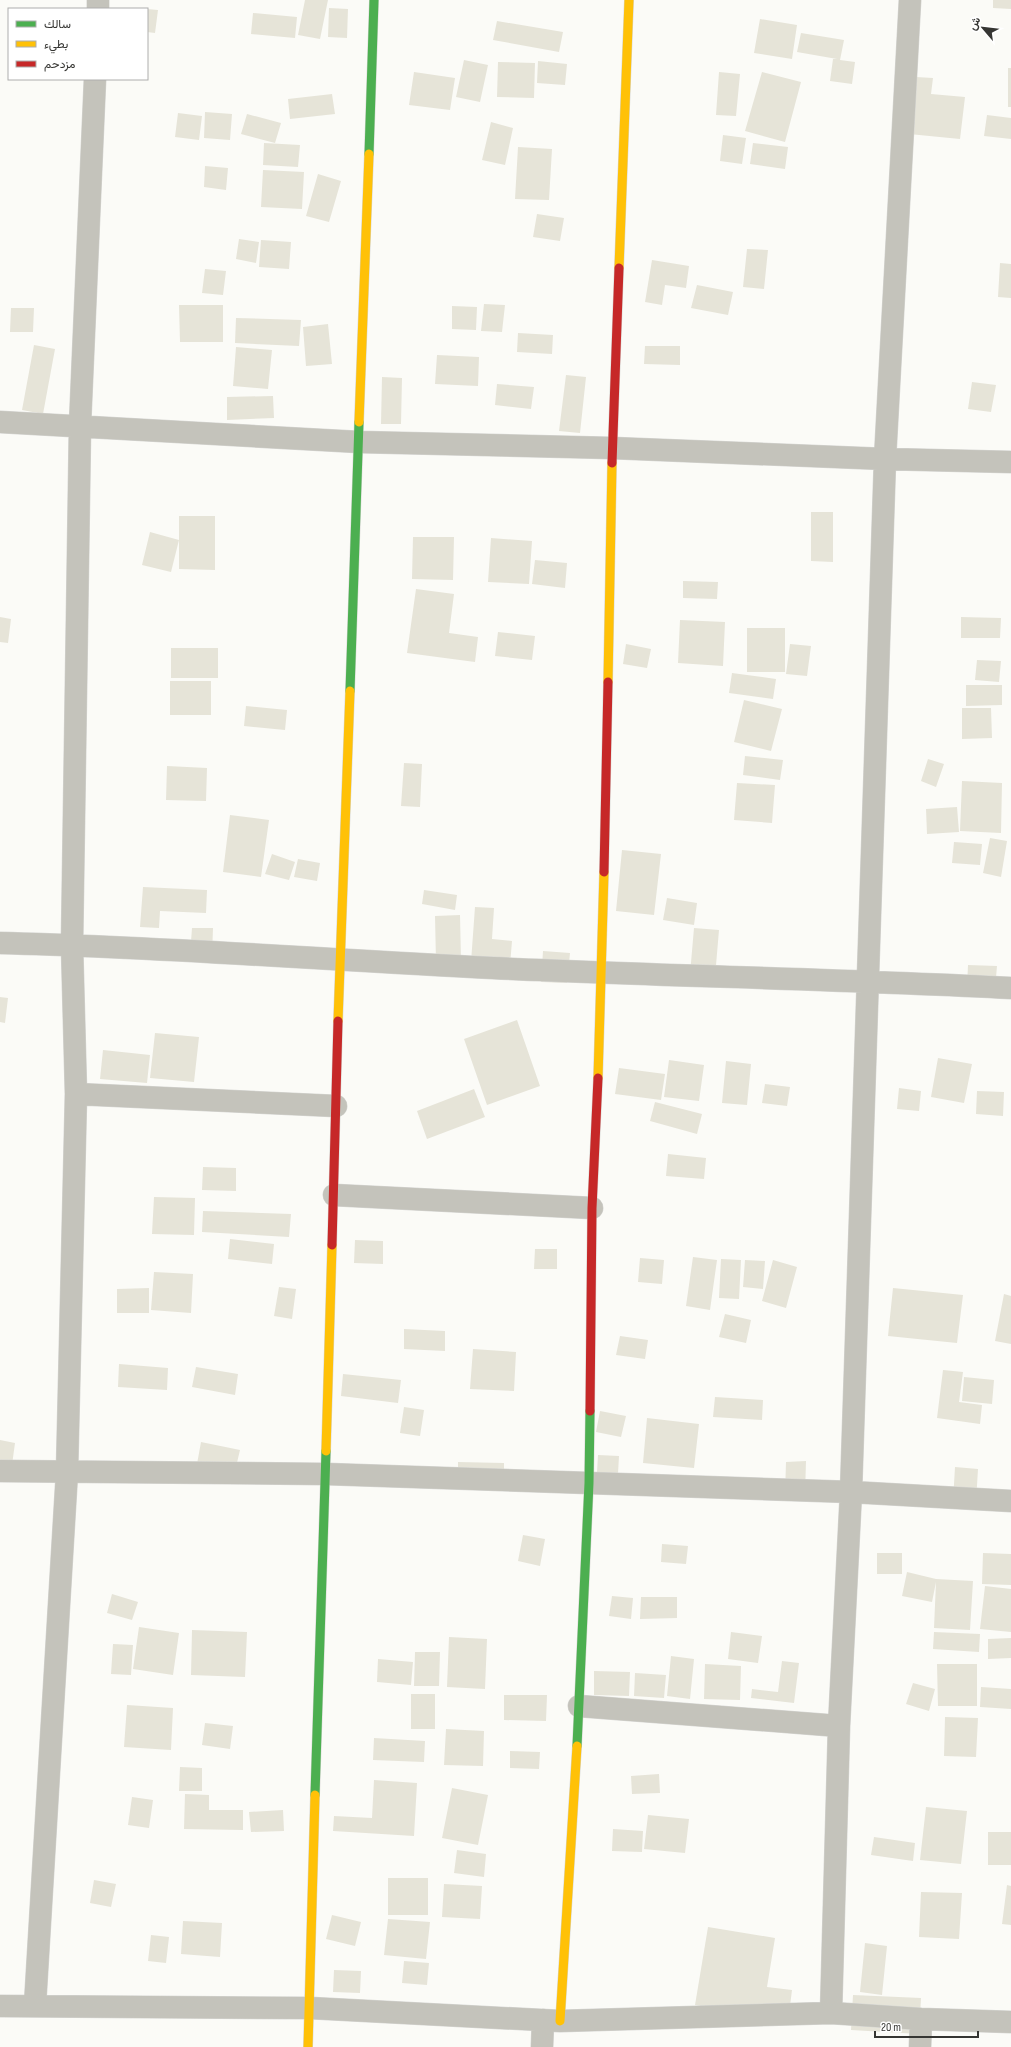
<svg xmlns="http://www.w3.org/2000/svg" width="1011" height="2047" font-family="'Sofia Sans Condensed',Vazirmatn,sans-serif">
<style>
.building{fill:#e6e4d8}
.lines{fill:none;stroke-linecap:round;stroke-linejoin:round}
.street-casing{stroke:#d7d7d4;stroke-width:23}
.fast-casing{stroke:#d7d7d4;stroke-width:10}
.slow-casing{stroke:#d7d7d4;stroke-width:10}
.jam-casing{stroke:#d7d7d4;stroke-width:10}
.street{stroke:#c4c3bb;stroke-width:22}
.fast{stroke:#4caf50;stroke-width:9}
.slow{stroke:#ffc107;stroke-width:9}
.jam{stroke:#c62828;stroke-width:9}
</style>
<rect width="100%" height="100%" fill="#fbfbf7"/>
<path class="building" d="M305,0H328L320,39L298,35Z
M993,0H1011V9L993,8Z
M329,8L348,9L347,38L328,37Z
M147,9L158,10L155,33L147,32Z
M253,13L297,17L295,38L251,34Z
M760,19L797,25L792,59L754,53Z
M497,21L563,32L559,52L493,40Z
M801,33L844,40L840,60L855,62L852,84L830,81L833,59H837L797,52Z
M464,60L488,65L480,102L456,97Z
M538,61L567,64L565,85L537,83Z
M498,62L535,63L534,98L497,97Z
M1008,68H1011V107H1008Z
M414,72L455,78L450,110L409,105Z
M719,72L740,74L736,116L716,115Z
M762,72L801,82L785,142L745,131Z
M916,77L933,78L931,94L965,97L960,139L909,134Z
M332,94L335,114L290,119L288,99Z
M205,112L232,114L230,140L204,138Z
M178,113L202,116L199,140L175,137Z
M247,114L281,123L275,143L241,134Z
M987,115L1011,118V139L984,136Z
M491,122L513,128L505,165L482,160Z
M723,135L746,138L742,164L720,161Z
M264,143L300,145L298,167L263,165Z
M753,143L788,147L785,169L750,164Z
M518,147L552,149L549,200L515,199Z
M205,166L228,168L226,190L204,187Z
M263,170L304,172L302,209L261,207Z
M318,174L341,181L329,222L306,216Z
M537,214L564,218L560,241L533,237Z
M239,239L259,242L256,263L236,259Z
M261,240L291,242L289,269L259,267Z
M747,249L768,250L764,289L743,287Z
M652,260L689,266L686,288L665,285L662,305L645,302Z
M1000,263L1011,264V298L998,297Z
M205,269L226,271L223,295L202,293Z
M697,285L733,292L728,315L691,308Z
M484,304L505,305L502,332L481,331Z
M179,305H223V342H180Z
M452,306L477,307L476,330L452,329Z
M11,308H34L33,332H10Z
M236,318L301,320L299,346L235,343Z
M328,324L332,364L306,366L303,327Z
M518,333L553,335L552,354L517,352Z
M34,345L55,349L43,414L22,410Z
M645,346H680V365L644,364Z
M236,347L272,350L268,389L233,386Z
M437,355L479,357L478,386L435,384Z
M566,375L586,377L580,433L559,431Z
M382,377L402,378L401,424H381Z
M972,382L996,385L991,412L968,409Z
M497,384L534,387L531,409L495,405Z
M273,396L274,418L227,420V397Z
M811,512H833V562L811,561Z
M179,516H215V570L179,569Z
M150,532L179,540L171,572L142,565Z
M413,537H454L453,580L412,579Z
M491,538L532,541L529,584L488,582Z
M535,560L567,563L565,588L532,584Z
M683,581L718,582L717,599L683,598Z
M416,589L454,594L449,633L478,637L475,662L407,653Z
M0,617L11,619L8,643L0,642Z
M961,617L1001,618L1000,638H961Z
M680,620L725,622L723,666L678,663Z
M747,628H785V672H747Z
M498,632L535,636L532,660L495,656Z
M626,644L651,649L647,668L623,664Z
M790,644L811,646L807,676L786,674Z
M171,648H218V678H171Z
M977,660L1001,661L999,682L975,680Z
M732,673L776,679L773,699L729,693Z
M170,681H211V715H170Z
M966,685H1002V705L966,706Z
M744,700L782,709L771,751L734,742Z
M246,706L287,710L285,730L244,726Z
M962,708H991L992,738L962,739Z
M745,756L783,760L780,780L743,775Z
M928,759L944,764L936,787L921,781Z
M404,763L422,764L420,807L401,806Z
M167,766L207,768L206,801L166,800Z
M962,781L1002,783L1001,833L960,831Z
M737,783L775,785L772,823L734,820Z
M957,807L959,832L927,834L926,809Z
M230,815L269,820L261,877L223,872Z
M990,838L1007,841L1001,877L983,873Z
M954,842L982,844L980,865L952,863Z
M622,850L661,854L654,915L616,911Z
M272,854L295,862L289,880L265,874Z
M298,859L320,863L317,881L294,877Z
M143,887L207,890L206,913L160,911L159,928L140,927Z
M424,890L457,895L455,910L422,904Z
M667,898L697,903L694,925L663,920Z
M475,907L494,908L492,939L512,941L510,965L471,962Z
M460,915L461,961L436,962L435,916Z
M192,928H213L212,956L190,955Z
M694,928L719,930L715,977L690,974Z
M543,951L570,953L567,983L541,982Z
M968,965L997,966L995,989L967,987Z
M0,997L8,998L5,1023L0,1022Z
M517,1020L540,1086L487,1105L464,1039Z
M155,1033L199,1037L194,1082L150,1078Z
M103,1050L150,1055L147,1083L100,1079Z
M938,1058L972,1064L964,1103L931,1097Z
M669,1060L704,1065L699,1101L664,1097Z
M726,1061L751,1064L747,1105L722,1103Z
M619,1068L665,1074L661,1100L615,1094Z
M765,1084L790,1087L787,1106L762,1103Z
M899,1088L921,1091L919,1111L897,1109Z
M474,1089L485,1117L427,1139L417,1111Z
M977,1091L1004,1092L1003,1116L976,1114Z
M655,1102L702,1114L697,1134L650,1121Z
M668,1154L706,1158L704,1179L666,1176Z
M203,1167L236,1168V1191L202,1190Z
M154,1197L195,1198L194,1235L152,1234Z
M203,1211L291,1214L289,1237L202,1232Z
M230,1239L274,1244L272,1264L228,1259Z
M355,1240L383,1241V1264L354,1263Z
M535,1249H557V1269H534Z
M693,1257L717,1260L710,1310L686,1306Z
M640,1258L664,1260L662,1284L638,1282Z
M721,1259L741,1260L739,1299L719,1298Z
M745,1260L765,1261L763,1289L743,1287Z
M773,1260L797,1267L786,1308L762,1301Z
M154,1272L193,1274L191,1313L151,1310Z
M279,1287L296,1289L292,1319L274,1316Z
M149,1288V1313H117V1289Z
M893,1288L963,1295L957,1343L888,1336Z
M1004,1294L1011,1296V1344L995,1341Z
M725,1314L751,1320L746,1343L719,1337Z
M404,1329L445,1331V1351L404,1349Z
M620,1336L648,1340L645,1359L616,1355Z
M473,1349L516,1352L514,1391L470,1389Z
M119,1364L168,1368L167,1390L118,1387Z
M196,1367L238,1374L235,1395L192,1387Z
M943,1370L963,1372L959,1402L982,1405L980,1424L937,1418Z
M343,1374L401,1380L398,1403L341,1396Z
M964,1377L994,1380L992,1404L962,1401Z
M715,1397L763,1400L762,1420L713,1417Z
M404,1407L424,1410L420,1436L400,1433Z
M600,1411L626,1416L621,1437L596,1432Z
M647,1418L699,1424L694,1468L643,1463Z
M0,1440L15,1443L12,1465L0,1463Z
M201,1442L240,1450L235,1471L197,1464Z
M598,1455L619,1456L617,1491L596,1490Z
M806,1461L805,1495H785L786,1462Z
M458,1462L504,1463V1484L458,1483Z
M955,1467L978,1469L976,1502L953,1501Z
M523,1535L545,1539L540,1566L518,1561Z
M662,1544L688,1546L686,1564L661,1562Z
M877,1553H902V1574H877Z
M983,1553L1011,1554V1585L982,1584Z
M907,1572L936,1579L973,1581L970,1630L934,1628L936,1582L932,1602L902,1596Z
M985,1586L1011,1589V1632L980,1629Z
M112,1594L138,1602L132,1620L107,1613Z
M612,1596L633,1598L631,1619L609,1616Z
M641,1597H677V1618L640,1619Z
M139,1627L179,1633L173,1675L133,1669Z
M192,1630L247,1632L245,1677L191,1675Z
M731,1632L762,1636L758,1663L728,1659Z
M934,1632L980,1634L979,1652L933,1649Z
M449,1637L487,1639L485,1689L447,1687Z
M1011,1638V1658L988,1659V1639Z
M113,1644L133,1645L131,1675L111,1674Z
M415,1652H440L439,1686H414Z
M671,1656L694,1659L690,1699L667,1696Z
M378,1659L413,1662L411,1685L377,1682Z
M782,1661L799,1663L794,1703L751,1698L752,1689L778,1692Z
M705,1664L741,1666L740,1700L704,1699Z
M937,1664H977V1706H938Z
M594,1671L630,1672L629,1696L594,1695Z
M635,1673L666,1675L664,1698L634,1696Z
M913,1683L935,1689L929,1711L906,1704Z
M981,1687L1011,1689V1709L980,1707Z
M411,1694H435V1729H411Z
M504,1695H547L546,1721L504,1720Z
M127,1705L173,1708L171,1750L124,1747Z
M945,1717L978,1718L976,1757L944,1756Z
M205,1723L233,1726L230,1749L202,1745Z
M446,1729L484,1731L483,1766L444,1765Z
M374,1738L425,1741L424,1762L373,1760Z
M510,1751L540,1752L539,1769L510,1768Z
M180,1767L202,1768V1791H179Z
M659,1774L660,1793L632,1794L631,1776Z
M374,1780L417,1783L414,1836L333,1831L334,1816L372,1818Z
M452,1788L488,1795L478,1845L442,1838Z
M185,1794L209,1795V1810H243V1830L184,1829Z
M132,1797L153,1800L149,1828L128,1825Z
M926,1807L967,1811L961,1864L920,1860Z
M283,1810L284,1831L251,1832L249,1812Z
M648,1815L689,1819L685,1853L644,1849Z
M613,1829L643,1831L642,1852L612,1851Z
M988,1832H1011V1865H988Z
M874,1837L915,1843L913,1861L871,1855Z
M457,1850L486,1854L484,1877L454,1873Z
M388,1878H428V1915H388Z
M94,1880L116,1884L111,1907L90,1903Z
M444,1884L482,1886L480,1919L442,1917Z
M1007,1885L1011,1886V1925L1002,1924Z
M921,1892L962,1893L959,1939L919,1937Z
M332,1915L361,1922L355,1946L326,1939Z
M388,1919L430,1922L426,1959L384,1955Z
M183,1921L222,1923L220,1957L181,1954Z
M708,1927L775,1938L767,1987L792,1990L789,2014L732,2011L695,2005Z
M151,1935L169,1937L166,1963L148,1961Z
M865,1943L887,1946L882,1995L860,1992Z
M404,1961L429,1963L427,1985L402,1983Z
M334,1970L361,1971L360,1993L333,1992Z
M853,1995L921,1998L919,2034L851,2030Z"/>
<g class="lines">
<g class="street-casing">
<path id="street" d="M98,9V0
M0,422L359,442L612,448L885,459L1011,462
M0,943C164,947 328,960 493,968C665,976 838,979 1011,988
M76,1094L336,1106
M334,1195L592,1208
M0,1471L326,1474L851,1492L1011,1501
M579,1706L839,1726
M35,2005L67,1472L76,1094L72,945L80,425L95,79
M0,2006L310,2008L560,2021L831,2013L921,2019L1011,2022
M831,2013L839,1726L851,1492L885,459L910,0
M542,2047L543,2020
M920,2047L921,2019"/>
</g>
<g class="fast-casing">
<path id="fast" d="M369,154L374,0
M350,691L359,422
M577,1746L589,1483L590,1411
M315,1795L326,1451"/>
</g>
<g class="slow-casing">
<path id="slow" d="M619,268L629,0
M359,422L369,154
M608,682L612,463
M338,1021L350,691
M598,1078L604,872
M326,1451L332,1245
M560,2021L577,1746
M308,2047L315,1795"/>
</g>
<g class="jam-casing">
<path id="jam" d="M612,463L619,268
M604,872L608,682
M332,1245L338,1021
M590,1411L592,1208L598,1078"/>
</g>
<use href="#street" class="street"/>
<use href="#fast" class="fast"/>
<use href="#slow" class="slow"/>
<use href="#jam" class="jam"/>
</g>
<rect x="8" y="8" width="140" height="72" fill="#ffffff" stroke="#aeaead"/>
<rect x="16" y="21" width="20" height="6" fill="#4caf50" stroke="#aeaead"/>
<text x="44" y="28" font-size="12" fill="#353532">سالك</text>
<rect x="16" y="41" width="20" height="6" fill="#ffc107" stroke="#aeaead"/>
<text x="44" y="48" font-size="12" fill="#353532">بطيء</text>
<rect x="16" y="61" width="20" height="6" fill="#c62828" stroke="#aeaead"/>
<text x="44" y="68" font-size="12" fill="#353532">مزدحم</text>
<g transform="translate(983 28) rotate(298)" stroke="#ffffff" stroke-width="3" paint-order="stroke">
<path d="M0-3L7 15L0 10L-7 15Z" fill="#353532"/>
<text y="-6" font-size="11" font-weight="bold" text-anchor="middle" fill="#353532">ش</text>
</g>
<path d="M875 2031v6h103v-6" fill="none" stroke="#353532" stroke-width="2"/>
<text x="881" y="2031" font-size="12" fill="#353532" stroke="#ffffff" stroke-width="3" paint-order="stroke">20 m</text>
</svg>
